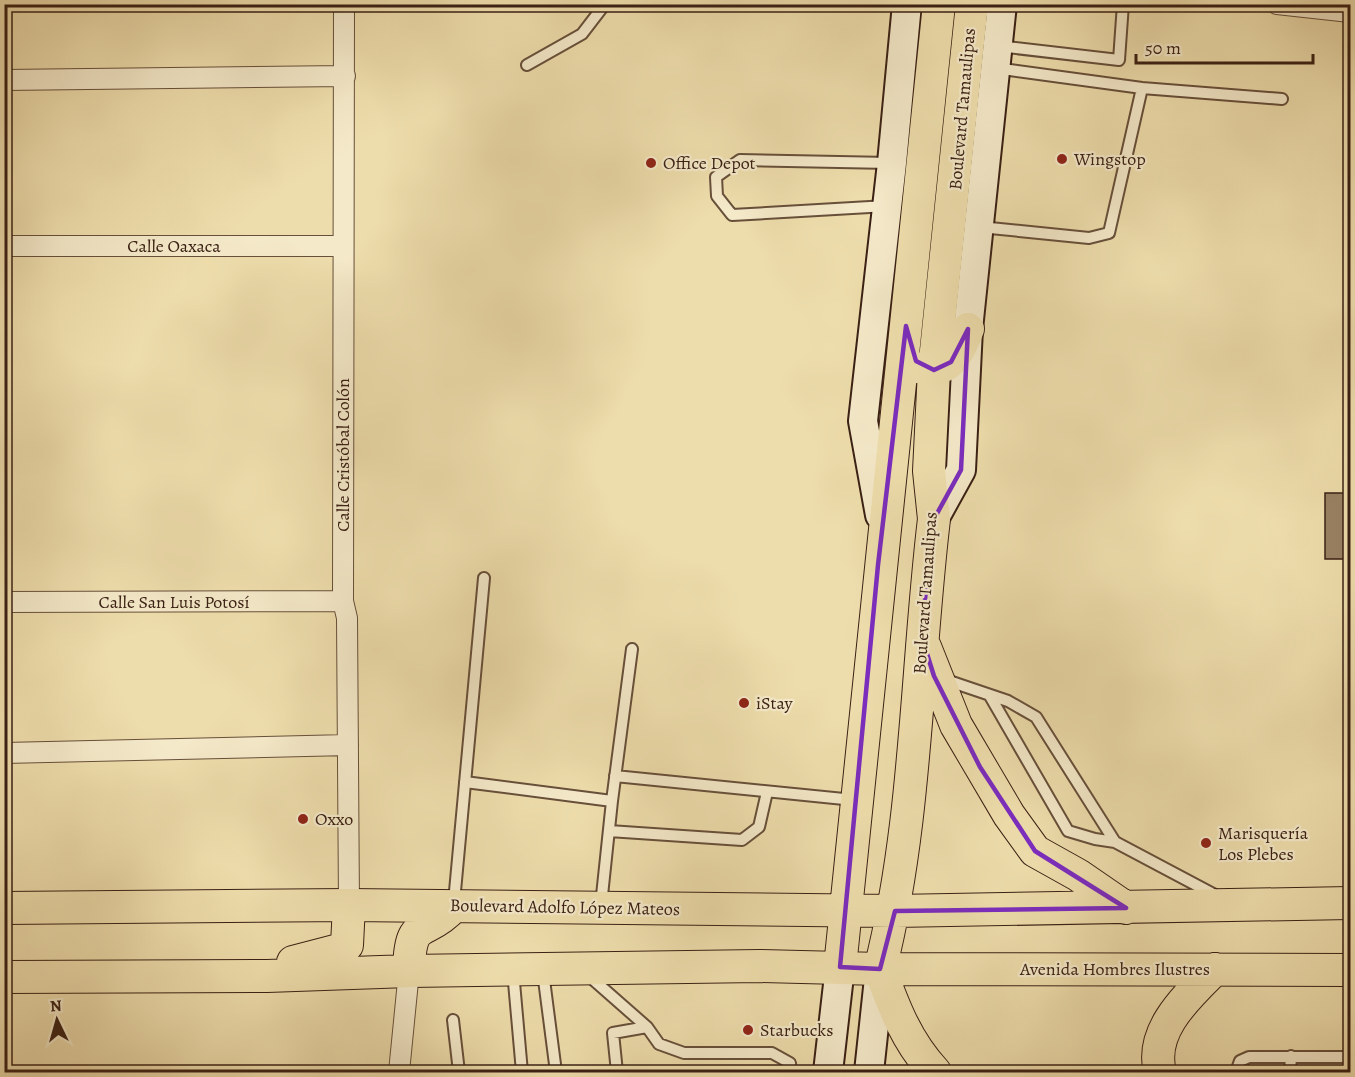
<svg xmlns="http://www.w3.org/2000/svg" width="1355" height="1077" font-family="Alegreya,serif">
<style>
.building{fill:#988263;stroke:#3a2014;stroke-width:1.5}
.lines{fill:none;stroke-linecap:round;stroke-linejoin:round}
.lane-casing{stroke:#674f3a;stroke-width:14}
.street-casing{stroke:#674f3a;stroke-width:22}
.secondary-casing{stroke:#3a2014;stroke-width:32}
.primary-casing{stroke:#3a2014;stroke-width:34}
.lane{stroke:#f4e9c9;stroke-width:10}
.street{stroke:#f4e9c9;stroke-width:20}
.secondary{stroke:#f4e9c9;stroke-width:28}
.primary{stroke:#eeddac;stroke-width:32}
.marked{fill:none;stroke:#7b2cbf;stroke-width:4.5;stroke-linejoin:round}
.poi-dot{fill:#8f2418;stroke:#f4e9c9;stroke-width:2}
.labels{text-anchor:middle;dominant-baseline:central;stroke-width:4.5;stroke-linejoin:round;paint-order:stroke}
.street-label{font-size:18px;fill:#3a2014;stroke:#f4e9c9}
.poi-label{font-size:18px;fill:#3a2014;stroke:#f4e9c9;text-anchor:start}
</style>
<rect width="100%" height="100%" fill="#eeddac"/>
<filter id="stains"><feTurbulence type="fractalNoise" baseFrequency=".00333" numOctaves="4"/><feColorMatrix values="0 0 0 0 .2 0 0 0 0 .09 0 0 0 0 .02 0 0 0 .5 -.17"/></filter>
<radialGradient id="worn" r=".72"><stop offset=".6" stop-color="#630" stop-opacity="0"/><stop offset="1" stop-color="#630" stop-opacity=".3"/></radialGradient>
<path class="building" d="M1325,493H1350V559H1325Z"/>
<g class="lines">
<g class="lane-casing">
<path id="lane" d="M998,46L1119,60L1123,4
M527,65L582,34L605,4
M995,68L1142,88L1282,99
M887,206L732,215L717,196L716,177L740,160L890,163
M980,227L1089,238L1109,233L1142,88
M943,679L1008,701L1036,717L1115,842L1215,895
M990,696L1068,831L1095,839L1115,842
M615,776L854,800
M465,782L612,801L632,649
M609,831L742,840L759,827L767,792
M454,902L484,578
M601,905L612,801
M513,971L522,1072
M543,972L556,1072
M589,976L647,1027L659,1044L684,1053H772L790,1063L791,1072
M453,1020L459,1072
M617,1072L613,1033L647,1027
M1236,1072L1240,1061L1249,1057H1350
M1290,1072L1291,1056"/>
</g>
<g class="street-casing">
<path id="street" d="M344,4L343,601L347,618L349,905
M1277,4L1350,12
M4,80L345,76
M4,246H343
M4,602L343,601
M4,753L348,745
M399,1072L409,971"/>
</g>
<g class="secondary-casing">
<path id="secondary" d="M880,515L863,421L892,163L907,4
M934,519L961,470L968,329L1002,4
M828,1072L840,967
M869,1072L880,969"/>
</g>
<g class="primary-casing">
<path id="primary" d="M922,368C951,374 959,351 968,329
M925,647L956,725L1009,815L1035,851L1078,875L1126,908
M4,908L349,905L895,911L1350,903
M293,962L339,950L347,945L349,905
M840,967C871,646 904,325 939,4
M880,969C917,823 916,669 934,519L929,471L934,370L972,4
M880,969C894,1008 907,1042 935,1072
M409,971C410,914 424,939 454,906
M4,977L267,976L409,971L759,966L880,969L1350,970
M1160,1072C1149,1030 1188,996 1215,969"/>
</g>
<use href="#lane" class="lane"/>
<use href="#street" class="street"/>
<use href="#secondary" class="secondary"/>
<use href="#primary" class="primary"/>
</g>
<path class="marked" d="M906,326L916,361L934,370L951,362L968,329L961,470L934,519L927,575L922,638L934,676L980,767L1035,851L1126,908L895,911L880,969L840,967L878,565Z"/>
<g class="poi-dot">
<circle cx="1062" cy="159" r="6"/>
<circle cx="651" cy="163" r="6"/>
<circle cx="744" cy="703" r="6"/>
<circle cx="303" cy="819" r="6"/>
<circle cx="1206" cy="843" r="6"/>
<circle cx="748" cy="1030" r="6"/>
</g>
<g class="labels">
<g class="street-label">
<text transform="translate(962 109) rotate(-85)">Boulevard Tamaulipas</text>
<text x="174" y="246">Calle Oaxaca</text>
<text transform="translate(343 455) rotate(-90)">Calle Cristóbal Colón</text>
<text transform="translate(925 593) rotate(-86)">Boulevard Tamaulipas</text>
<text x="174" y="602">Calle San Luis Potosí</text>
<text transform="translate(565 907) rotate(1)">Boulevard Adolfo López Mateos</text>
<text x="1115" y="969">Avenida Hombres Ilustres</text>
</g>
<g class="poi-label">
<text x="1074" y="159">Wingstop</text>
<text x="663" y="163">Office Depot</text>
<text x="756" y="703">iStay</text>
<text x="315" y="819">Oxxo</text>
<text x="1218" y="833">Marisquería<tspan x="1218" dy="21">Los Plebes</tspan></text>
<text x="760" y="1030">Starbucks</text>
</g>
</g>
<rect width="1355" height="1077" fill="none" stroke="#eeddac" stroke-width="24"/>
<rect x="6" y="6" width="1343" height="1065" fill="none" stroke="#3a2014" stroke-width="3"/>
<rect x="12" y="12" width="1331" height="1053" fill="none" stroke="#3a2014" stroke-width="1.5"/>
<g transform="translate(57 1020) rotate(355)" stroke="#f4e9c9" stroke-width="4.5" paint-order="stroke">
<path d="M0-4.5L10 22L0 15L-10 22Z" fill="#3a2014"/>
<text y="-9" font-size="16" font-weight="bold" text-anchor="middle" fill="#3a2014">N</text>
</g>
<path d="M1136 54v9h177v-9" fill="none" stroke="#3a2014" stroke-width="3"/>
<text x="1145" y="54" font-size="18" fill="#3a2014" stroke="#f4e9c9" stroke-width="4.5" paint-order="stroke">50 m</text>
<rect width="100%" height="100%" filter="url(#stains)"/>
<rect width="100%" height="100%" fill="url(#worn)"/>
</svg>
